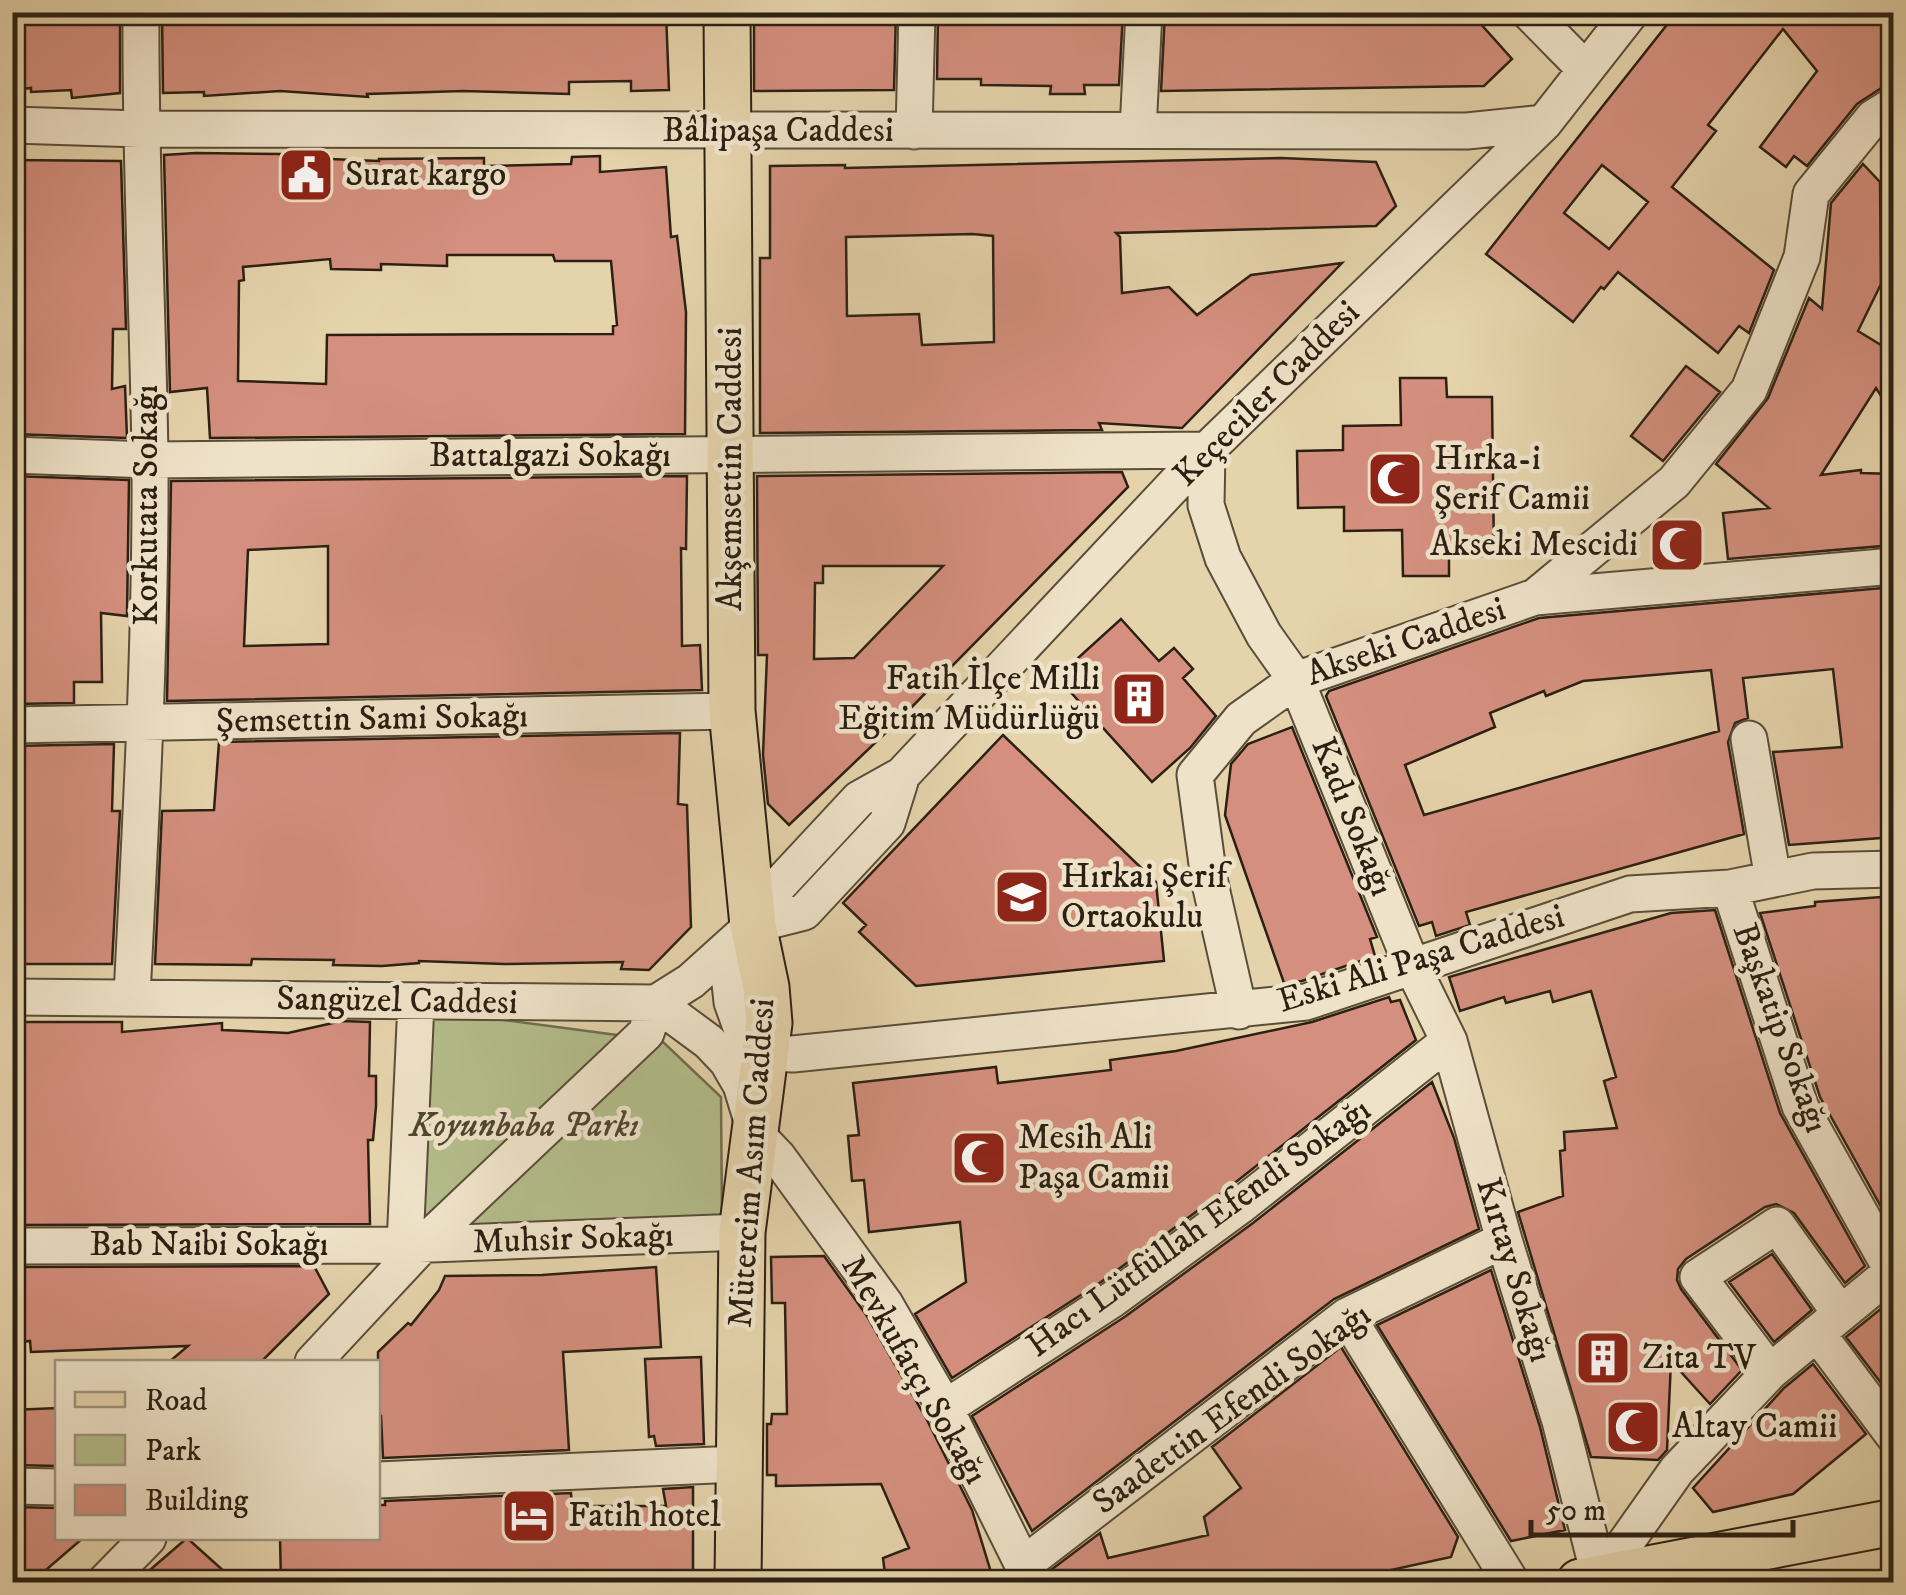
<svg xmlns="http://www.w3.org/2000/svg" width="1906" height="1595" font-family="'IM FELL DW Pica',serif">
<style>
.green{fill:#b3bc8a;stroke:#706e4e;stroke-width:2.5}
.building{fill:#d48f7e;stroke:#2c2013;stroke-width:2.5;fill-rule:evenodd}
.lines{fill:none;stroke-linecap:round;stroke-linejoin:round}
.minor-casing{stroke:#5a4d39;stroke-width:39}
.major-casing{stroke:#2c2013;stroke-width:49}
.minor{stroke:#eee2c8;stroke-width:35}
.major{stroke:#e5d3ab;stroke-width:45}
.labels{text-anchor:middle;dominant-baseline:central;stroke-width:9;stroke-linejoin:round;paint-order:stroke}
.street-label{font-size:35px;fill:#2c2013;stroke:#eee2c8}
.poi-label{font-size:35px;fill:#2c2013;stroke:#eee2c8;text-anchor:start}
.park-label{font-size:35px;font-style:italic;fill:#4e4731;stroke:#eee2c8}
</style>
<rect width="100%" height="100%" fill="#e5d3ab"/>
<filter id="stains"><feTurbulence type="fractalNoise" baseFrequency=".002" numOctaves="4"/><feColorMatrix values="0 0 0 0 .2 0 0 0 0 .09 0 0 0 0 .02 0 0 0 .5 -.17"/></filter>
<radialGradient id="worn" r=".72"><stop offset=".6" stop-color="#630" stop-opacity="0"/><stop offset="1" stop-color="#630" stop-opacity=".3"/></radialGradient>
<path class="green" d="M428,1010L662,1041L721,1097L722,1218L413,1228Z"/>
<path class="building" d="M66,12H120V93L72,98L71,90L31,92V88L12,90V21L67,18Z
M162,12H666L669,90L631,91V81L569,82V94L463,91L367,94L368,97L280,91L204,96V92L163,93Z
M754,12H896L894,90L754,91Z
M938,12H1123L1119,85H1084L1085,94H1050L1051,86L981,85V79H937Z
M1165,12H1217V18L1387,19L1382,12H1470L1512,59L1484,86L1161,91Z
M1677,12H1894V84L1883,87L1857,104L1807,166L1794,156L1786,167L1760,147L1817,71L1783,29L1708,125L1716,131L1672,187L1774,270L1749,333L1739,326L1718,353L1618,272L1604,289L1601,287L1573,322L1486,254ZM1602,165L1648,202L1609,249L1564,213Z
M196,153L281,154V157L379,161V159L484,158V166L571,164L572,157L600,156V172L666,167L671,237L677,236L686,312L685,434L210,438L207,388L170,392L164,155ZM447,255H553L555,261H611L617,325L613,326V334L327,335L326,384L238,381L239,281L244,280L243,267L330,259L331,269L381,270V264L447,266Z
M1281,158L1376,162L1396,206L1376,226L1116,233L1120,237L1122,293L1169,287L1197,315L1251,275L1342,263L1182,428L1099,423L1102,430L760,433V258H770V166L845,165V168ZM973,234L993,236L994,342L922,345L919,314L847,316L846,237Z
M12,160L121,161L126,329H113L112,389L125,386L127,438L12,434V402L24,401L19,340H12Z
M1863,164L1880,182L1881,284L1858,331L1894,353V416L1876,388L1821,475L1861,470V473L1894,474V545L1728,559L1723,513L1769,508L1716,464L1768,398L1809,298L1822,309L1831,203Z
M1686,366L1720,392L1663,461L1631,436Z
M1400,378H1446L1447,397H1492L1494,556H1449V576H1403L1402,530L1344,531V507L1298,508L1297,451L1343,450V426L1401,425Z
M1122,472L1128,487L898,721L789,825L768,804L763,755L767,655H758L757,476ZM823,566H943L854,658L814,659L815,583H823Z
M12,476L129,480L127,616L101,613L102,682H74V703L12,704Z
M687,476L686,549L681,548L682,646L700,645L702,690L167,701L171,481ZM328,546V644L244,646L248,550Z
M1894,587V837L1789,845L1773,752L1842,747L1833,669L1743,678L1748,718L1735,723L1728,742L1744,834L1466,912L1470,925L1436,936L1432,922L1419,926L1326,696L1329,691L1539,618ZM1711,670L1719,731L1424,815L1405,765L1495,727L1490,713L1544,691L1546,696L1583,681Z
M1121,619L1159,661L1174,648L1193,669L1183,678L1216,716L1190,748L1152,782L1057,677Z
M1292,727L1377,937L1370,939L1375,956L1302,981L1284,983L1225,815L1231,764L1248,744Z
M680,733L678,804L687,805L691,927L649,970L621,969L623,962L504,964L419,961V963L382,966L333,965L334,960L252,959L251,965L155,964L162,811L214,810L219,742Z
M1003,735L1156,882L1164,961L916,986L859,932L866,925L843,903Z
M114,744L112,811H120L112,964H12V746Z
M1881,897L1883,905L1894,904V1230L1820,1097L1760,913L1815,906V902Z
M1715,910L1780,1113L1865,1266L1845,1283L1794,1213L1776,1204L1765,1207L1686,1259L1678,1269L1677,1280L1681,1289L1742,1370L1710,1404L1671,1361L1667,1450L1658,1460L1591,1457L1518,1212L1563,1196L1560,1151L1565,1150L1564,1132L1617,1128L1604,1081L1616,1077L1591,991L1553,1002L1550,991L1506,1003L1504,997L1460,1011L1449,977L1671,913Z
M1389,997L1391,1002L1400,1000L1416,1040L1227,1189L1101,1282L952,1378L915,1314L966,1282L960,1222L869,1232L864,1180L852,1181L848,1136L859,1135L853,1083L996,1067L998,1083L1111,1070L1110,1060L1176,1051L1312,1022Z
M342,1021L370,1022L369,1076H376V1106L373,1140H368L370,1224L12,1225V1022H122V1032L222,1023V1030L288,1033Z
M1432,1082L1454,1138L1479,1229L1334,1299L1032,1531L972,1416L1126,1316L1253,1223Z
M1772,1254L1812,1310L1774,1342L1729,1282Z
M824,1256L867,1316L926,1418L972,1510L994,1582H886L883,1558L909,1548L881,1484L776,1486V1475H767V1424H771L772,1414H787L785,1303H772L771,1257Z
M314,1266L329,1294L261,1362H169L188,1346L31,1352L30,1341L12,1343V1267Z
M656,1267L661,1347L563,1352L569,1450L383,1458L381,1416H378V1352L408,1323L411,1325L439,1290L445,1276L542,1275Z
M1491,1270L1540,1427L1565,1530L1511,1541L1377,1325Z
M1888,1303L1894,1311V1400L1846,1337Z
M1341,1347L1458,1537L1451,1557L1336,1582H1035L1100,1533L1108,1558L1208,1535L1204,1517L1241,1488L1212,1447Z
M701,1357L704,1444L656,1446L654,1436L649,1437L645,1359Z
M1813,1364L1866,1434L1793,1494L1713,1512L1693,1488L1784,1388Z
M58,1408V1466L12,1465V1410Z
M693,1487V1582H281L280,1538H378V1505H385V1501L571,1493L572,1506H666L663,1489Z
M12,1507L58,1508V1538H83L32,1582H12Z
M187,1538L236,1582H136Z"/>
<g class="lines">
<g class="minor-casing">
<path id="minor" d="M1529,12L1585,69
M1631,12L1544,123L1207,450L902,775L859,799L778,886L734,962L730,983L732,1002L742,1030L767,1053L793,1054L1306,1002L1630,894L1730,888L1813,871L1894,869
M12,125L140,129L1467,131L1544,123
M1138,130L1144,12
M914,131L917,12
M12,455L150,460L1207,450L1206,505L1223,558L1264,635L1296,680L1412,966L1449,1041L1504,1240L1560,1421L1600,1579
M1535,597L1674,482L1749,390L1802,257L1811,194L1873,118L1894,105
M12,725L732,711
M1749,739L1773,879
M1730,888L1800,1106L1894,1274
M132,996C141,817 151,638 150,459C148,310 140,162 141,12
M12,997L656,1003L691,981L753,925L804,912L887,823L902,775
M656,1003L709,1042L727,1061L741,1085L756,1134L778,1157L885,1304L945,1408L1023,1565L1347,1316L1504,1240
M1239,1011L1209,879L1195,775L1241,719L1296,680L1535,597L1894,566
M405,1245L416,1002
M12,1246L405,1245L742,1232
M1347,1316L1511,1582
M1817,1333L1894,1436
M313,1362L423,1244L646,1033L656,1003
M1770,1372L1698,1277L1777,1225L1840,1313
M945,1408L1113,1299L1240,1206L1449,1041
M378,1480L737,1464
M12,1486L58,1487
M1600,1579L1677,1470L1770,1372L1894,1270
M105,1582L148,1538"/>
</g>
<g class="major-casing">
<path id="major" d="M727,12L732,711L753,925L766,987L769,1023L742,1232L738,1582
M1580,1582L1894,1522"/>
</g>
<use href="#minor" class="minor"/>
<use href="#major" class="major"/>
</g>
<defs>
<g id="civic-square" transform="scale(2.875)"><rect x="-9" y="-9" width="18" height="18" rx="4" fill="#8f2418" stroke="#eee2c8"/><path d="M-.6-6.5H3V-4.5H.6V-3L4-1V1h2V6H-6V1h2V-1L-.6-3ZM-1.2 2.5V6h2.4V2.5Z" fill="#fff"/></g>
<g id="mosque-square" transform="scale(2.875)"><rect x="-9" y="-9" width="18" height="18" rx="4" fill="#8f2418" stroke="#eee2c8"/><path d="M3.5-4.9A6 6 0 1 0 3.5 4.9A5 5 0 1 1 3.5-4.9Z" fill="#fff"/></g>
<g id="building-square" transform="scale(2.875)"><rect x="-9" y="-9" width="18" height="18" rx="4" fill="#8f2418" stroke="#eee2c8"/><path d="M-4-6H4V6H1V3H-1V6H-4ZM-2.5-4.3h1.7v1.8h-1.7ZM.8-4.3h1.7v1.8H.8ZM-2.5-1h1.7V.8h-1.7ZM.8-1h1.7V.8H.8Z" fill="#fff"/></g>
<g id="school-square" transform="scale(2.875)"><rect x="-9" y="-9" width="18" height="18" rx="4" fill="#8f2418" stroke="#eee2c8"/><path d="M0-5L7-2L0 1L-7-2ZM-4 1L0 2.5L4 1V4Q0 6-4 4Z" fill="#fff"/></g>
<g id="hotel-square" transform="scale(2.875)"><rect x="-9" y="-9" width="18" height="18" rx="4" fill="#8f2418" stroke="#eee2c8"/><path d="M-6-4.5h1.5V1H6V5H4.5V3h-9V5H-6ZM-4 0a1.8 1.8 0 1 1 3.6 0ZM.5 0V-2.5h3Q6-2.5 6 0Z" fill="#fff"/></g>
</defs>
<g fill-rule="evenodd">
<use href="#civic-square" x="306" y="175"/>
<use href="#mosque-square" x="1395" y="479"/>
<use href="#mosque-square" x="1677" y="545"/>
<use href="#building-square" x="1139" y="699"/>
<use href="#school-square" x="1022" y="897"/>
<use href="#mosque-square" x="979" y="1158"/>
<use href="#building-square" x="1603" y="1358"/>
<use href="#mosque-square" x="1633" y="1427"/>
<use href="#hotel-square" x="529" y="1516"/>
</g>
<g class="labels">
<g class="street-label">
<text x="778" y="131">Bâlipaşa Caddesi</text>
<text transform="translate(1267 394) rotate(-45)">Keçeciler Caddesi</text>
<text x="550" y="456">Battalgazi Sokağı</text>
<text transform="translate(731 469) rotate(-90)">Akşemsettin Caddesi</text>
<text transform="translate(147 505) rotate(-90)">Korkutata Sokağı</text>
<text transform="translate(1406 642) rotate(-19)">Akseki Caddesi</text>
<text transform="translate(372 719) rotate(-1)">Şemsettin Sami Sokağı</text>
<text transform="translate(1352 817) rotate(68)">Kadı Sokağı</text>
<text transform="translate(1421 959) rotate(-17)">Eski Ali Paşa Caddesi</text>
<text transform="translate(397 1001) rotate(1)">Sangüzel Caddesi</text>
<text transform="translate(1780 1028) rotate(70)">Başkatip Sokağı</text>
<text transform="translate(752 1163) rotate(-86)">Mütercim Asım Caddesi</text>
<text transform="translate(1199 1228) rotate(-36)">Hacı Lütfüllah Efendi Sokağı</text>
<text transform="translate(573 1239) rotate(-2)">Muhsir Sokağı</text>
<text x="209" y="1245">Bab Naibi Sokağı</text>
<text transform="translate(1514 1270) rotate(73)">Kırtay Sokağı</text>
<text transform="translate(914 1370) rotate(60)">Mevkufatçı Sokağı</text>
<text transform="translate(1232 1409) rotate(-36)">Saadettin Efendi Sokağı</text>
</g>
<g class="poi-label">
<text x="345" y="175">Surat kargo</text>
<text x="1434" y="459">Hırka-i<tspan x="1434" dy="40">Şerif Camii</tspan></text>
<text x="1638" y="545" text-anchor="end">Akseki Mescidi</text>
<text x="1100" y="679" text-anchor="end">Fatih İlçe Milli<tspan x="1100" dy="40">Eğitim Müdürlüğü</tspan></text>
<text x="1061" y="877">Hırkai Şerif<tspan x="1061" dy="40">Ortaokulu</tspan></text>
<text x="1018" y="1138">Mesih Ali<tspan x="1018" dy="40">Paşa Camii</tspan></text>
<text x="1642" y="1358">Zita TV</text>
<text x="1672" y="1427">Altay Camii</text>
<text x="568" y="1516">Fatih hotel</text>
</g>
<g class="park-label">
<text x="524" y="1126">Koyunbaba Parkı</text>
</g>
</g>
<rect width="1906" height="1595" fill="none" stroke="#e5d3ab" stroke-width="50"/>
<rect x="15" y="15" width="1876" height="1565" fill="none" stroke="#2c2013" stroke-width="5"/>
<rect x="25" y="25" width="1856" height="1545" fill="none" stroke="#2c2013" stroke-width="2.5"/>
<rect x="55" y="1360" width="325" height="180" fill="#eee2c8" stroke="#a09480" stroke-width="2.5"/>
<rect x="75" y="1392" width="50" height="15" fill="#e5d3ab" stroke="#a09480" stroke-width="2.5"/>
<text x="145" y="1410" font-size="30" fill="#2c2013">Road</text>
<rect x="75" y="1435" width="50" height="30" fill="#b3bc8a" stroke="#a09480" stroke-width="2.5"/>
<text x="145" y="1460" font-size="30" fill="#2c2013">Park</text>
<rect x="75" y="1485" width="50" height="30" fill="#d48f7e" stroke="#a09480" stroke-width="2.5"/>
<text x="145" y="1510" font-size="30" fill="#2c2013">Building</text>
<path d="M1531 1520v15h262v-15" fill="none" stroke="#2c2013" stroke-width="5"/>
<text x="1546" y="1520" font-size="30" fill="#2c2013" stroke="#eee2c8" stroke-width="8" paint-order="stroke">50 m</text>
<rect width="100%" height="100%" filter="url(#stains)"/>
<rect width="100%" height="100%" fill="url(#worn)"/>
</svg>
